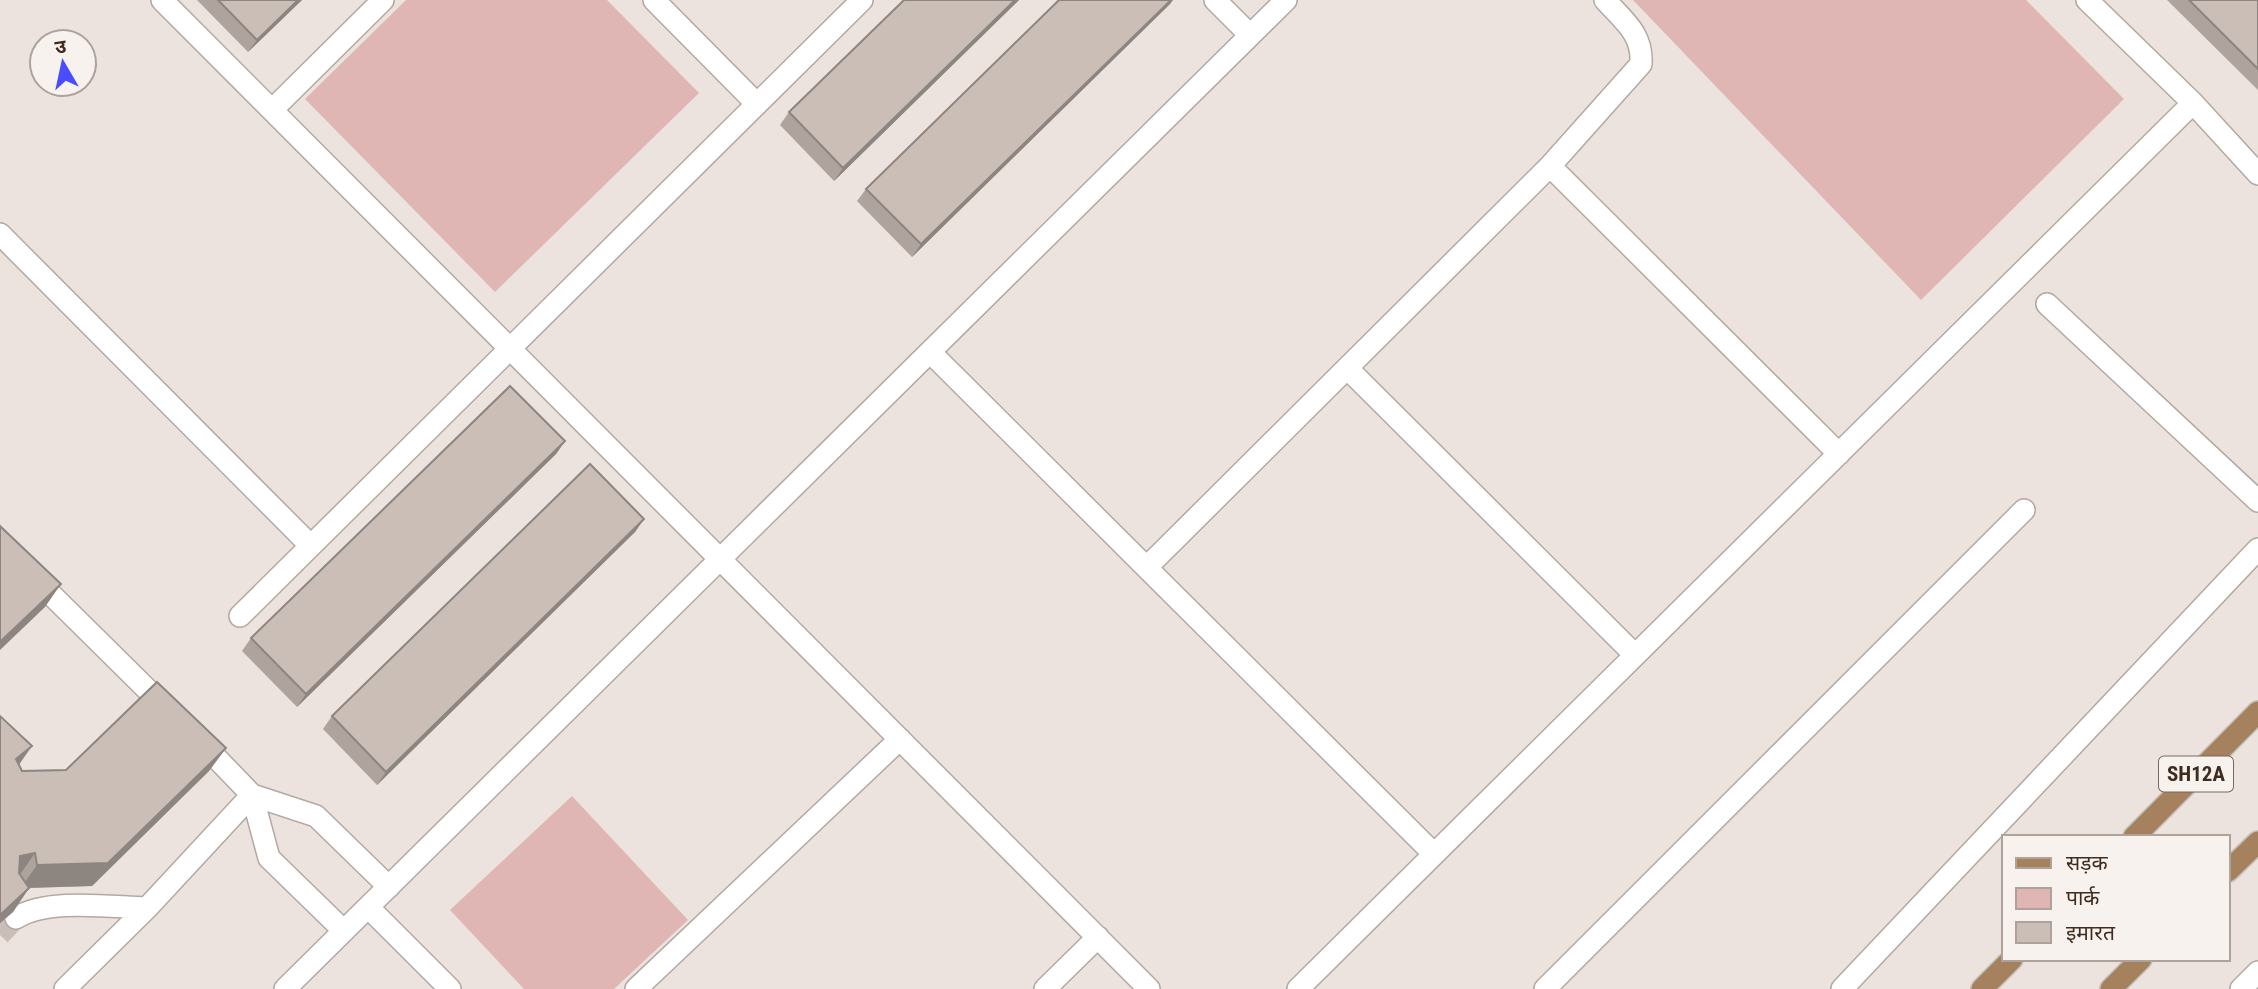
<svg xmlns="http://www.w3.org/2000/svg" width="2258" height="989" font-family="'Roboto Condensed','Noto Sans Devanagari',sans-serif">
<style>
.green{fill:#e0b6b5}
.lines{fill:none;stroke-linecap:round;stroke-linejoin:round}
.minor-tunnel{stroke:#c9bfb8;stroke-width:21;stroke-dasharray:21 10;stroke-linecap:butt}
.minor-casing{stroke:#b4a9a1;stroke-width:24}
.major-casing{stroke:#c5c0bc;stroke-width:24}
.minor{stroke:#fff;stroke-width:21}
.major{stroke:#a6815e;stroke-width:21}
.wall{fill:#aea39d}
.shaded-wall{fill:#8d8580}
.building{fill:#cabeb7;stroke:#8d8580;stroke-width:2}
.labels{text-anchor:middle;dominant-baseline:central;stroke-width:6;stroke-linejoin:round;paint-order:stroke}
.shield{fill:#f8f2ef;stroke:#76685d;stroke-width:2}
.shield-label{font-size:21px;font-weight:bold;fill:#3e2d1e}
</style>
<rect width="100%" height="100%" fill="#ece3df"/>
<path class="green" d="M406,0H607L699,93L495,292L305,99Z
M1633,0H2026L2124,99L1921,300Z
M572,796L688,920L614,989H524L450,910Z"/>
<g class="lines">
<path class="minor-tunnel" d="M0,935L16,918"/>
<g class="minor-casing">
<path id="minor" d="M162,0L1149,989
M654,0L757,104
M1215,0L1250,35
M2087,0L2193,103L2258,174
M272,110L383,0
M1550,166L1839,454
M0,234L310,545
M2047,304L2258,501
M930,352L1434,854
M1347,368L1635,655
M0,544L168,710
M1147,567L1550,166L1641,64C1643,34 1624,21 1605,0
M240,616L862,0
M199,740L252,795L269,858L344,931
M252,795L316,816L389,887
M368,907L450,989
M16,918C47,898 110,907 147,908
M65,989L147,908L252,795
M285,989L1286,0
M636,989L900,739
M1045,989L1098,937
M1298,989L2193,103
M1545,989L2024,510
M1842,989L2258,549
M2241,989L2258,972"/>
</g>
<g class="major-casing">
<path id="major" d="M2134,837L2258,712
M2228,871L2258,842
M1982,989L2012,959
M2111,989L2141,959"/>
</g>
<use href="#minor" class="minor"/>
<use href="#major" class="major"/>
</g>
<path class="wall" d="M197,0H302L248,52Z
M1019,0L834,181L780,125L789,112Z
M2167,0H2258V90Z
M1170,4L912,257L857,201L866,189Z
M565,441L556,454L297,707L242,651L251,638Z
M644,519L635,532L377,785L323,729L332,716Z
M0,716L22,771L66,770L226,748L209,771L92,886L29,888L13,912L0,923Z"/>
<path class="shaded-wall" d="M298,0H302L248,52L257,40Z
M1015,0H1019L834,181L843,168Z
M1171,0H1173L1170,4L912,257L921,244Z
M565,441L556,454L297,707L306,694Z
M644,519L635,532L377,785L386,772Z
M61,584L45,607L0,650V642Z
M32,746L16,769V759Z
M226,748L209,771L92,886L21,888L37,865Z
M35,853L19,876L20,856Z
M29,888L13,912L0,923V915Z"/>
<path class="building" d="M218,0H298L257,40Z
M904,0H1015L843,168L789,112Z
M1059,0H1171L921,244L866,189Z
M2189,0H2258V69Z
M510,386L565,441L306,694L251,638Z
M590,464L644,519L386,772L332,716Z
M0,526L61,584L0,642Z
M157,682L226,748L108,863L37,865L35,853L20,856L19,873L29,888L0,915V716L32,746L16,759L22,771L66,770Z"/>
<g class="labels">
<rect class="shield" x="2159" y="756.5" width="74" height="35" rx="5"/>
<g class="shield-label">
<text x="2196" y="774">SH12A</text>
</g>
</g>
<rect x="2002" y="835" width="228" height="126" fill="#f8f2ef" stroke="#aea39b" stroke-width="2"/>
<rect x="2016" y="858" width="35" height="10" fill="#a6815e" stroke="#aea39b" stroke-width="2"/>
<text x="2066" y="870" font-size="21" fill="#3e2d1e">सड़क</text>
<rect x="2016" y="888" width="35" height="21" fill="#e0b6b5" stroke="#aea39b" stroke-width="2"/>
<text x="2066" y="905" font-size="21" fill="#3e2d1e">पार्क</text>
<rect x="2016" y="922" width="35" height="21" fill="#cabeb7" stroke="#aea39b" stroke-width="2"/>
<text x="2066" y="940" font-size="21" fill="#3e2d1e">इमारत</text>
<g transform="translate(63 63) rotate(351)"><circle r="33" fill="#f8f2ef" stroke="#aea39b" stroke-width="2"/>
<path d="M0-5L12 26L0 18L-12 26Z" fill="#4a4cff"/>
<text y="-10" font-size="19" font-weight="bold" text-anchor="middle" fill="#3e2d1e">उ</text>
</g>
</svg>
